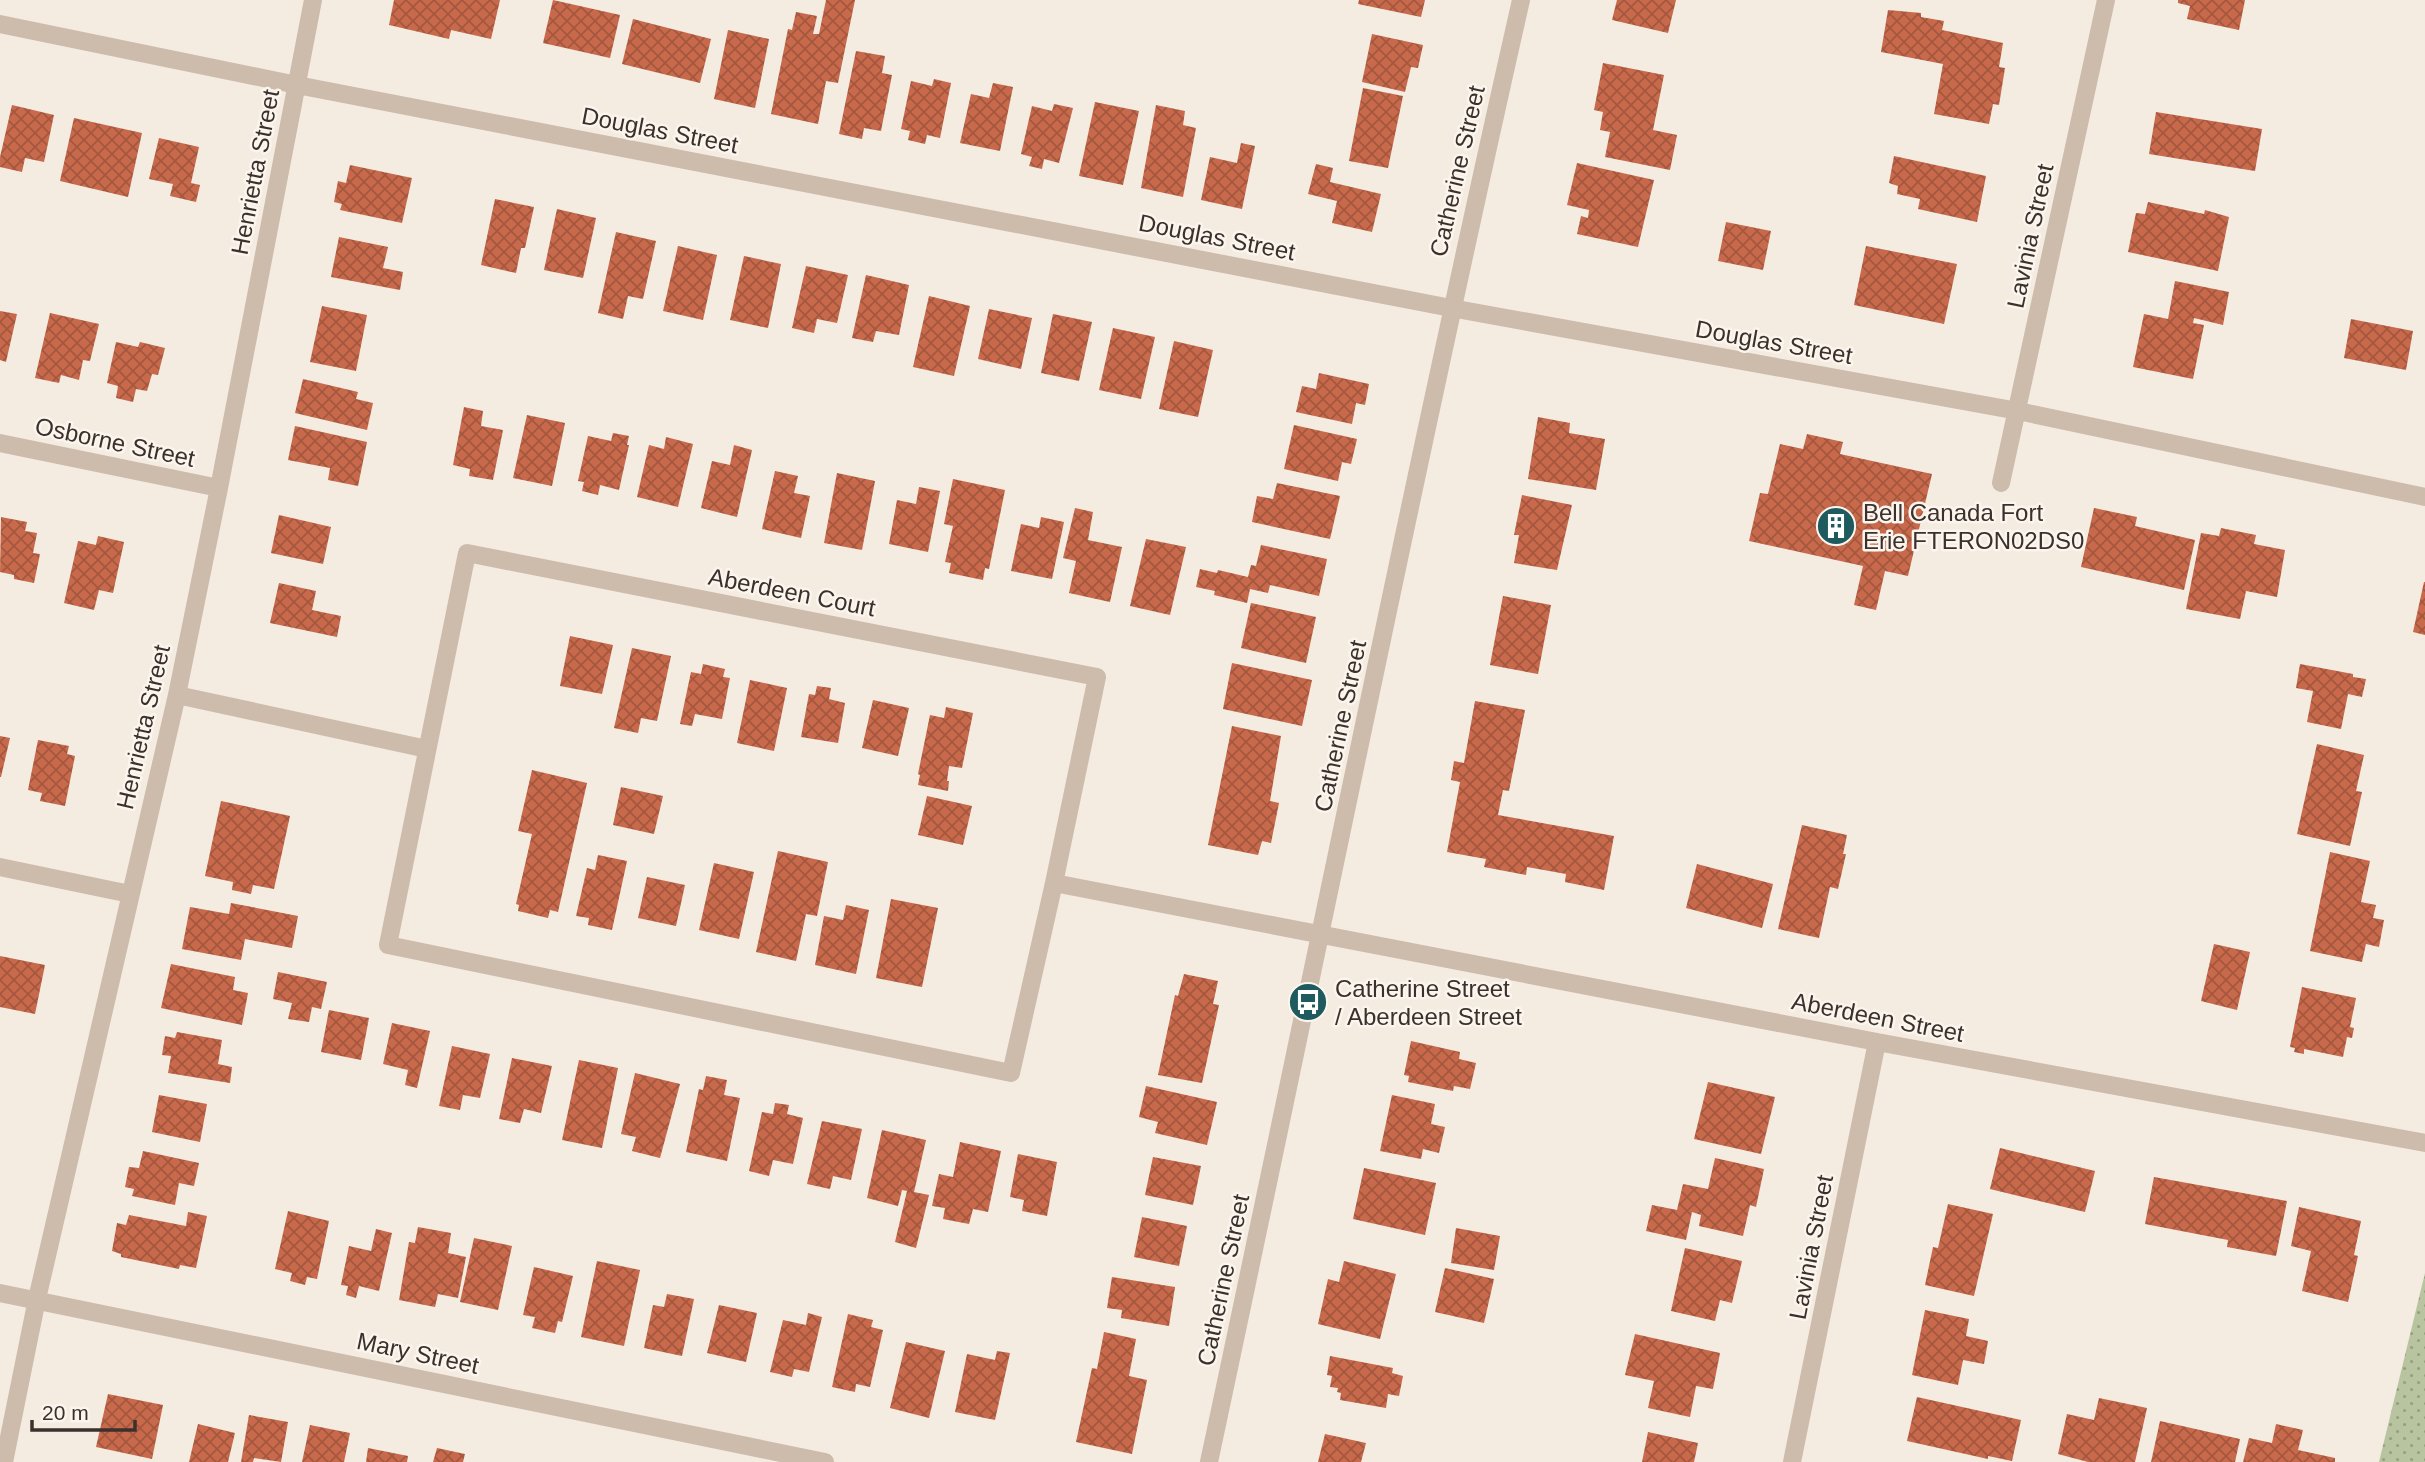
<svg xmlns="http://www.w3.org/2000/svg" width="2425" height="1462" font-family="Arial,sans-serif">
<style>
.green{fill:url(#green-dots)}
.building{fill:url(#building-cross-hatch)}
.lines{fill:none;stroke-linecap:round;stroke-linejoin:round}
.street{stroke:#cdbbac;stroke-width:18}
.labels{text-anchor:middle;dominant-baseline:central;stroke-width:5;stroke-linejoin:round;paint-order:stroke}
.street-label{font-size:24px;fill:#3b302b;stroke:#fbf5ee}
.poi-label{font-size:24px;fill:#3b302b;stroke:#fbf5ee;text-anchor:start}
</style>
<defs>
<pattern id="green-dots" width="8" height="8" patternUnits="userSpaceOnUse" patternTransform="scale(1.75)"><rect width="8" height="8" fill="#b8c4a0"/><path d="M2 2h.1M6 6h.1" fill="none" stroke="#97a083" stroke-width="1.8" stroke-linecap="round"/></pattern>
<pattern id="building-cross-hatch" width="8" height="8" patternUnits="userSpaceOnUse" patternTransform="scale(1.75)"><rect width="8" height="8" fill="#c8694b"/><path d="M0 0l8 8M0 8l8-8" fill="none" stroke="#a4573f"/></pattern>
</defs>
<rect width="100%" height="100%" fill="#f4ebe1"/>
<path class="green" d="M2425,1273V1462H2379Z"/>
<path class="building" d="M394,0H500L491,39L451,30L449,39L389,25Z
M553,0L620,15L610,58L543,43Z
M826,0H855L838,83L826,81L818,124L771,114L788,29L792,30L796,12L817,16L813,34H819Z
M1359,0H1425L1421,17L1358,4Z
M1617,0H1676L1668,33L1612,20Z
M2178,0H2245L2239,30L2187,19L2190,6L2178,3Z
M1888,10L1921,13V17L1944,21L1942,30L2003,43L1999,67L2005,68L1999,105L1993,104L1989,124L1934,114L1943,64L1881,52Z
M633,19L711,39L700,83L622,64Z
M728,30L769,39L755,108L714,99Z
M1372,34L1423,45L1418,68L1411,67L1405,92L1362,82Z
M856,51L885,56L882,73L892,75L881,131L864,128L862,139L839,134Z
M1603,63L1664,75L1653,130L1677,135L1670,170L1605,157L1610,132L1600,130L1603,112L1594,110Z
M934,79L951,83L940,138L927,135L925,144L908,140L910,131L901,129L911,81L932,86Z
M993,83L1013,87L1000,151L960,143L971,94L989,98Z
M1363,88L1403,96L1388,168L1349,161Z
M1095,102L1139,111L1123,185L1079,176Z
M1054,104L1073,108L1059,163L1044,159L1042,169L1029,166L1032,157L1021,154L1032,106L1052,111Z
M12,105L54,115L44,162L25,158L22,172L0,167V157Z
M1156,105L1185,111L1183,125L1196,128L1183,197L1141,188Z
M2156,112L2262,129L2255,171L2149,154Z
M74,118L142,133L128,197L60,181Z
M159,138L199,147L191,183L200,185L196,202L170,196L173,184L149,179Z
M1241,143L1255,146L1242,209L1201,200L1210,157L1237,163Z
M1894,156L1986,176L1977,222L1918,209L1920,199L1897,194L1898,186L1889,183Z
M1577,163L1654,180L1638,247L1577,234L1581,216L1588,218L1589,210L1567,205Z
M1316,164L1333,168L1330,182L1381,194L1372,232L1332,223L1337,201L1308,194Z
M350,165L412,178L402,223L340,210L342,204L334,202L338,181L346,183Z
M495,199L534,207L525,248H521L516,273L481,265Z
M2148,202L2204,214L2205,210L2229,217L2218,271L2128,252L2136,213L2145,214Z
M557,209L596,218L583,278L544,270Z
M1726,222L1771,231L1763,270L1718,261Z
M616,232L656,241L643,299L628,296L623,319L598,313Z
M339,237L388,247L383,268L403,272L400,290L331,277Z
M678,246L717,255L703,320L663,311Z
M1866,246L1957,264L1944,324L1854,305Z
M744,256L781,264L768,328L730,320Z
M806,266L848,275L837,323L817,319L814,333L792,328Z
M866,275L909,285L899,335L876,331L873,342L852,338Z
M2175,281L2229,292L2223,325L2194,318L2193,323L2204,325L2193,379L2133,367L2144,314L2168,319Z
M929,296L970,306L954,376L913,367Z
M322,306L367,315L356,371L310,362Z
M989,309L1032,318L1021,369L978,359Z
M0,311L17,314L6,362L0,360Z
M50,313L99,324L90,361L83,360L79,380L61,375L59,383L35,378Z
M1053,314L1092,322L1079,381L1041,373Z
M2351,319L2413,331L2406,370L2344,358Z
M1113,328L1155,337L1141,399L1099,390Z
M1174,341L1213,350L1198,417L1159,409Z
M116,342L138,347L140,342L165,348L158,375L152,374L147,391L136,389L133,402L116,398L118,386L107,383Z
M1319,373L1369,384L1365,405L1356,403L1352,424L1296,412L1302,386L1316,389Z
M303,379L358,392L356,399L373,403L367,430L295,413Z
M464,407L483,411L481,426L503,430L493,480L469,476L470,469L453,465Z
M527,415L565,423L552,486L513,478Z
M1538,417L1570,423L1569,433L1605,439L1596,490L1528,479Z
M1294,425L1357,439L1351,464L1342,462L1338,481L1284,469Z
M295,426L367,442L358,486L328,480L330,468L288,460Z
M613,433L629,436L627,445H629L619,490L600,485L598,495L582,491L584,482L578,481L588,436L611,441Z
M1807,434L1843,442L1840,454L1932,474L1908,576L1885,571L1876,610L1854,605L1863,566L1749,541L1760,493L1768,494L1780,444L1803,449Z
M666,437L693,444L678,507L637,497L649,445L664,449Z
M734,445L752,450L737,517L701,508L712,461L730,465Z
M775,471L798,476L794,493L810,496L801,538L762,529Z
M837,473L875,481L862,550L824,543Z
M953,479L1005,490L989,569L985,568L983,580L949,573L951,563L945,562L953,526L944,524Z
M1277,483L1340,496L1330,539L1252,522L1257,496L1273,499Z
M919,487L940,491L928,552L889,544L897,500L916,504Z
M1522,495L1572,505L1557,570L1514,563L1519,535H1514Z
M1075,508L1093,512L1088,540L1122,547L1110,602L1069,593L1076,561L1063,558Z
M2094,508L2137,517L2135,526L2195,540L2184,590L2081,567Z
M279,515L331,527L323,564L271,553Z
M1,517L27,522L25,531L37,533L33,553L40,554L34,583L14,579V575L0,572Z
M1041,517L1064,522L1052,579L1011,571L1021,524L1039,528Z
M2221,528L2256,535L2254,544L2285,550L2277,597L2246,591L2240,619L2186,609L2201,533L2219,536Z
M98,536L124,542L113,593L99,590L94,610L64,603L78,541L96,545Z
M1146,539L1186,547L1170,615L1130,606Z
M1261,545L1327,559L1319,596L1270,585L1268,593L1250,589L1247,603L1214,595L1215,591L1196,587L1200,569L1217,573L1218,570L1248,577L1251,565L1256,566Z
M2424,582H2425V635L2413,632Z
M279,583L316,591L312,610L341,616L337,637L270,623Z
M1503,596L1551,605L1538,674L1490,665Z
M1251,603L1316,617L1306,663L1241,648Z
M570,636L613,645L602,694L560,686Z
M632,648L671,656L657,721L641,718L638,733L614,728Z
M1232,663L1312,680L1302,726L1223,709Z
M703,664L725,669L723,677L730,678L722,719L695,714L692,726L680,724L691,672L701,674Z
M2300,664L2353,674V677L2366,679L2362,697L2348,694L2341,729L2307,722L2313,691L2296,688Z
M750,680L787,688L774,751L737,743Z
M817,686L831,688L829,699L845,703L838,743L801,737L809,694L815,695Z
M873,700L909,708L898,756L862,748Z
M1475,701L1525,710L1509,791L1503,790L1498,815L1614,836L1604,890L1565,882L1566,874L1527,867L1526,875L1484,867L1486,859L1447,852L1460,782L1451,780L1454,761L1464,763Z
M946,707L973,713L962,768L949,766L947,781H949L948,791L918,785L920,775L918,774L930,715L944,718Z
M1232,726L1281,736L1270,801L1279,803L1271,843L1262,841L1258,855L1208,845Z
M0,736L10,738L1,777H0Z
M38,740L69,746L67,754L75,756L65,806L40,801L42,793L28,790Z
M2317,744L2364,755L2356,791L2362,792L2350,846L2297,834Z
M532,770L587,783L558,912L550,910L548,918L518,911L519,905L516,904L532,834L518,831Z
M621,787L663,796L654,834L613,825Z
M927,796L972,806L963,845L918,835Z
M221,801L290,816L274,889L253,885L251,894L232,890L233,882L205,876Z
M1802,825L1847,835L1843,854H1846L1838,889L1830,887L1819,938L1778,929Z
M778,851L828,862L817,916L806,914L796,961L756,952Z
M2330,852L2370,861L2361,902L2376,905L2373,918L2384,920L2379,947L2366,944L2362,962L2310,951Z
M598,855L627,861L612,930L588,925L589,918L576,916L587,868L595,870Z
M714,863L754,872L739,939L699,930Z
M1697,864L1773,884L1762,928L1686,908Z
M647,877L685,885L676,926L638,918Z
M891,899L938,908L922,987L876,978Z
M231,903L298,916L292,948L245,939L241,960L182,949L190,907L229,914Z
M846,905L869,910L856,974L815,965L824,916L843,920Z
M2214,944L2250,952L2237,1010L2201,1001Z
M0,956L45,965L35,1014L0,1007Z
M171,964L235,977L233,990L248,993L242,1025L161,1008Z
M278,972L327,982L321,1009L312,1007L309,1022L288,1019L292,1003L273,999Z
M1184,974L1218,981L1213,1004L1219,1005L1202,1083L1158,1075L1175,995L1178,996Z
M2302,987L2356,998L2350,1027L2354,1028L2352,1038L2347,1037L2343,1057L2304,1049V1054L2294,1052L2295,1048L2290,1047Z
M329,1010L369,1018L361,1060L321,1052Z
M392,1023L430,1031L417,1088L405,1085L408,1070L383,1064Z
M177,1032L222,1040L218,1064L232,1067L230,1083L168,1073L171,1056L162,1055L165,1036L175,1038Z
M1411,1041L1460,1052L1459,1059L1476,1063L1470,1089L1454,1086L1453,1091L1408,1082L1409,1076L1404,1075Z
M452,1046L490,1054L480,1098L463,1095L460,1110L439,1106Z
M512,1058L552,1066L541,1113L524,1109L520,1123L499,1119Z
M579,1060L618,1068L602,1148L562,1140Z
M635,1073L680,1084L660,1158L632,1151L636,1137L621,1134Z
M706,1076L727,1080L724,1095L740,1098L727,1161L686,1152L699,1089L703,1090Z
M1708,1082L1775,1097L1761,1154L1694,1139Z
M1146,1086L1217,1102L1207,1145L1155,1133L1158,1122L1139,1117Z
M159,1095L207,1104L200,1142L152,1132Z
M1392,1095L1435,1104L1431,1124L1445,1127L1439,1153L1423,1149L1421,1159L1380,1151Z
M775,1103L789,1105L787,1114L803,1118L793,1164L773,1160L769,1176L749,1171L762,1112L773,1114Z
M822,1121L862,1129L851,1180L833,1176L830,1189L807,1184Z
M882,1130L926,1140L914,1192L929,1195L916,1248L895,1242L907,1191L902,1190L898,1206L867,1198Z
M960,1142L1001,1151L988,1212L973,1209L969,1224L943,1219L945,1208L932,1206L939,1174L953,1177Z
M2000,1148L2095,1171L2085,1212L1990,1189Z
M143,1151L199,1163L194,1186L179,1183L175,1205L132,1196L134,1189L125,1187L129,1167L139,1168Z
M1018,1154L1057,1162L1047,1216L1022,1211L1024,1200L1010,1197Z
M1153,1157L1201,1166L1193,1205L1145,1195Z
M1715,1158L1764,1169L1756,1207L1750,1205L1743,1236L1699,1226L1701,1215L1692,1212L1686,1240L1646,1231L1652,1205L1677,1210L1683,1184L1708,1189Z
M1364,1168L1436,1183L1425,1235L1353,1219Z
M2154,1177L2287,1201L2276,1256L2227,1247L2228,1240L2145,1224Z
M1948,1204L1993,1214L1974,1296L1925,1285L1933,1247L1938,1248Z
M2299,1207L2361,1221L2354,1255L2358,1256L2348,1302L2302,1291L2311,1251L2291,1246Z
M288,1211L329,1221L317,1279L307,1277L305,1285L290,1281L292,1273L275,1269Z
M188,1212L207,1216L196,1268L180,1265L179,1269L121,1257V1254L112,1251L117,1223L126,1225L129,1215L186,1226Z
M1142,1217L1187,1226L1179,1266L1134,1257Z
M418,1227L451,1233L448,1253L466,1257L458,1298L438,1294L435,1307L399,1300L409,1242L415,1243Z
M1456,1228L1500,1236L1494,1270L1451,1263Z
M376,1229L392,1233L379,1291L359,1286L356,1298L346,1295L348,1286L341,1285L349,1246L371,1251Z
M474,1238L512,1246L498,1310L460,1302Z
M1685,1248L1742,1261L1732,1303L1720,1300L1715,1321L1671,1311Z
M597,1261L640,1270L624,1346L581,1337Z
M1344,1261L1396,1274L1380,1339L1318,1324L1328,1279L1339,1282Z
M534,1267L573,1276L562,1322L558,1321L555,1333L532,1328L535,1317L523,1315Z
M1445,1268L1494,1279L1484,1323L1435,1312Z
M1112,1277L1175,1287L1169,1326L1121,1318L1122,1310L1107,1308Z
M667,1294L694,1299L682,1356L644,1348L653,1305L664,1307Z
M719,1305L757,1313L746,1362L707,1353Z
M1925,1310L1969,1319L1966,1336L1988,1341L1984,1364L1963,1360L1958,1385L1912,1375Z
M808,1313L822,1317L809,1372L794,1369L792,1377L770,1372L783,1320L806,1325Z
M848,1314L873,1320L871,1327L883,1330L870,1387L856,1384L855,1392L832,1387Z
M1104,1332L1136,1339L1129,1376L1147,1380L1132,1454L1076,1442L1092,1368L1097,1369Z
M1635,1334L1720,1353L1713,1389L1696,1386L1690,1417L1648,1408L1654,1381L1625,1375Z
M906,1342L945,1351L929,1418L890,1408Z
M997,1351L1010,1353L995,1420L955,1412L967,1354L995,1360Z
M1330,1356L1393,1368L1392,1373L1403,1376L1399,1396L1388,1394L1386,1408L1340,1400L1341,1393L1337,1392L1338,1388L1330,1387L1332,1376L1327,1375Z
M108,1394L163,1405L152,1459L96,1447Z
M1917,1397L2021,1420L2012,1461L1988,1456V1459L1907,1441Z
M2099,1398L2147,1408L2135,1462H2088L2058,1454L2067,1414L2094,1420Z
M249,1415L288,1422L281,1462L254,1458L253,1462H241Z
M2160,1421L2240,1439L2235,1462H2151Z
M198,1424L235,1433L228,1462H189Z
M2276,1424L2303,1430L2298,1450L2335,1458V1462H2243L2249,1438L2272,1443Z
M310,1425L350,1433L344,1462H302Z
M1648,1432L1698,1443L1694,1462H1642Z
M1325,1434L1366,1443L1361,1462H1318Z
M368,1448L408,1456L407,1462H366Z
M437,1448L465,1454L463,1462H433Z"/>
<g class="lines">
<path class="street" d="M0,24L297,85L1451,308L2018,411L2425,497
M0,443L219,488
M2001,483L2106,0
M467,553L1097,677L1054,883L1011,1073L388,945Z
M177,695L427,749
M0,867L130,894
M1054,883L1877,1042L2425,1143
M0,1293L825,1462
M4,1462L37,1299L177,695L219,488L313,0
M1209,1462C1313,975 1411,486 1521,0
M1792,1462L1877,1042"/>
</g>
<defs>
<g id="building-disc" transform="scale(2.0125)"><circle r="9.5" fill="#1f5a5e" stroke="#fbf5ee"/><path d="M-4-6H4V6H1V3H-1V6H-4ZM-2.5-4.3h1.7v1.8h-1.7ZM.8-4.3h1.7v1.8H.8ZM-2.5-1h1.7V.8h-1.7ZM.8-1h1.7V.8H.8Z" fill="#fff"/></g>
<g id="bus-disc" transform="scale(2.0125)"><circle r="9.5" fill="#1f5a5e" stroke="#fbf5ee"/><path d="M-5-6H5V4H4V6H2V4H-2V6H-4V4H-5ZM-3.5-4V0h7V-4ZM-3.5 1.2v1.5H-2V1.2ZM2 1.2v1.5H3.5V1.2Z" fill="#fff"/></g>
</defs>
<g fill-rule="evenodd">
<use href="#building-disc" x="1836" y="526"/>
<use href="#bus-disc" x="1308" y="1002"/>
</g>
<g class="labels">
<g class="street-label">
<text transform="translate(660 130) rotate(11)">Douglas Street</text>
<text transform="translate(1457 171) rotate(-77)">Catherine Street</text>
<text transform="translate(255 172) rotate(-79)">Henrietta Street</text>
<text transform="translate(2030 236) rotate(-78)">Lavinia Street</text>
<text transform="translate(1217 237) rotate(11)">Douglas Street</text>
<text transform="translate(1774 342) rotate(10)">Douglas Street</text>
<text transform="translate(115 442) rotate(12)">Osborne Street</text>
<text transform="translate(792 592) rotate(11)">Aberdeen Court</text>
<text transform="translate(1340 726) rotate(-78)">Catherine Street</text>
<text transform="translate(143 727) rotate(-77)">Henrietta Street</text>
<text transform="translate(1878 1017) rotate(11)">Aberdeen Street</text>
<text transform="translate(1811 1247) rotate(-79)">Lavinia Street</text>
<text transform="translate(1223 1280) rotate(-78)">Catherine Street</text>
<text transform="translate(418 1353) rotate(12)">Mary Street</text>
</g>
<g class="poi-label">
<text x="1863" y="512">Bell Canada Fort<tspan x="1863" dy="28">Erie FTERON02DS0</tspan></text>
<text x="1335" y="988">Catherine Street<tspan x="1335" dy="28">/ Aberdeen Street</tspan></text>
</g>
</g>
<path d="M32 1420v10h103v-10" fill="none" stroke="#3b302b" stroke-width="3.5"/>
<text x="42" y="1420" font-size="21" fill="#3b302b" stroke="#fbf5ee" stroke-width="5" paint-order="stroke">20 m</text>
</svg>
